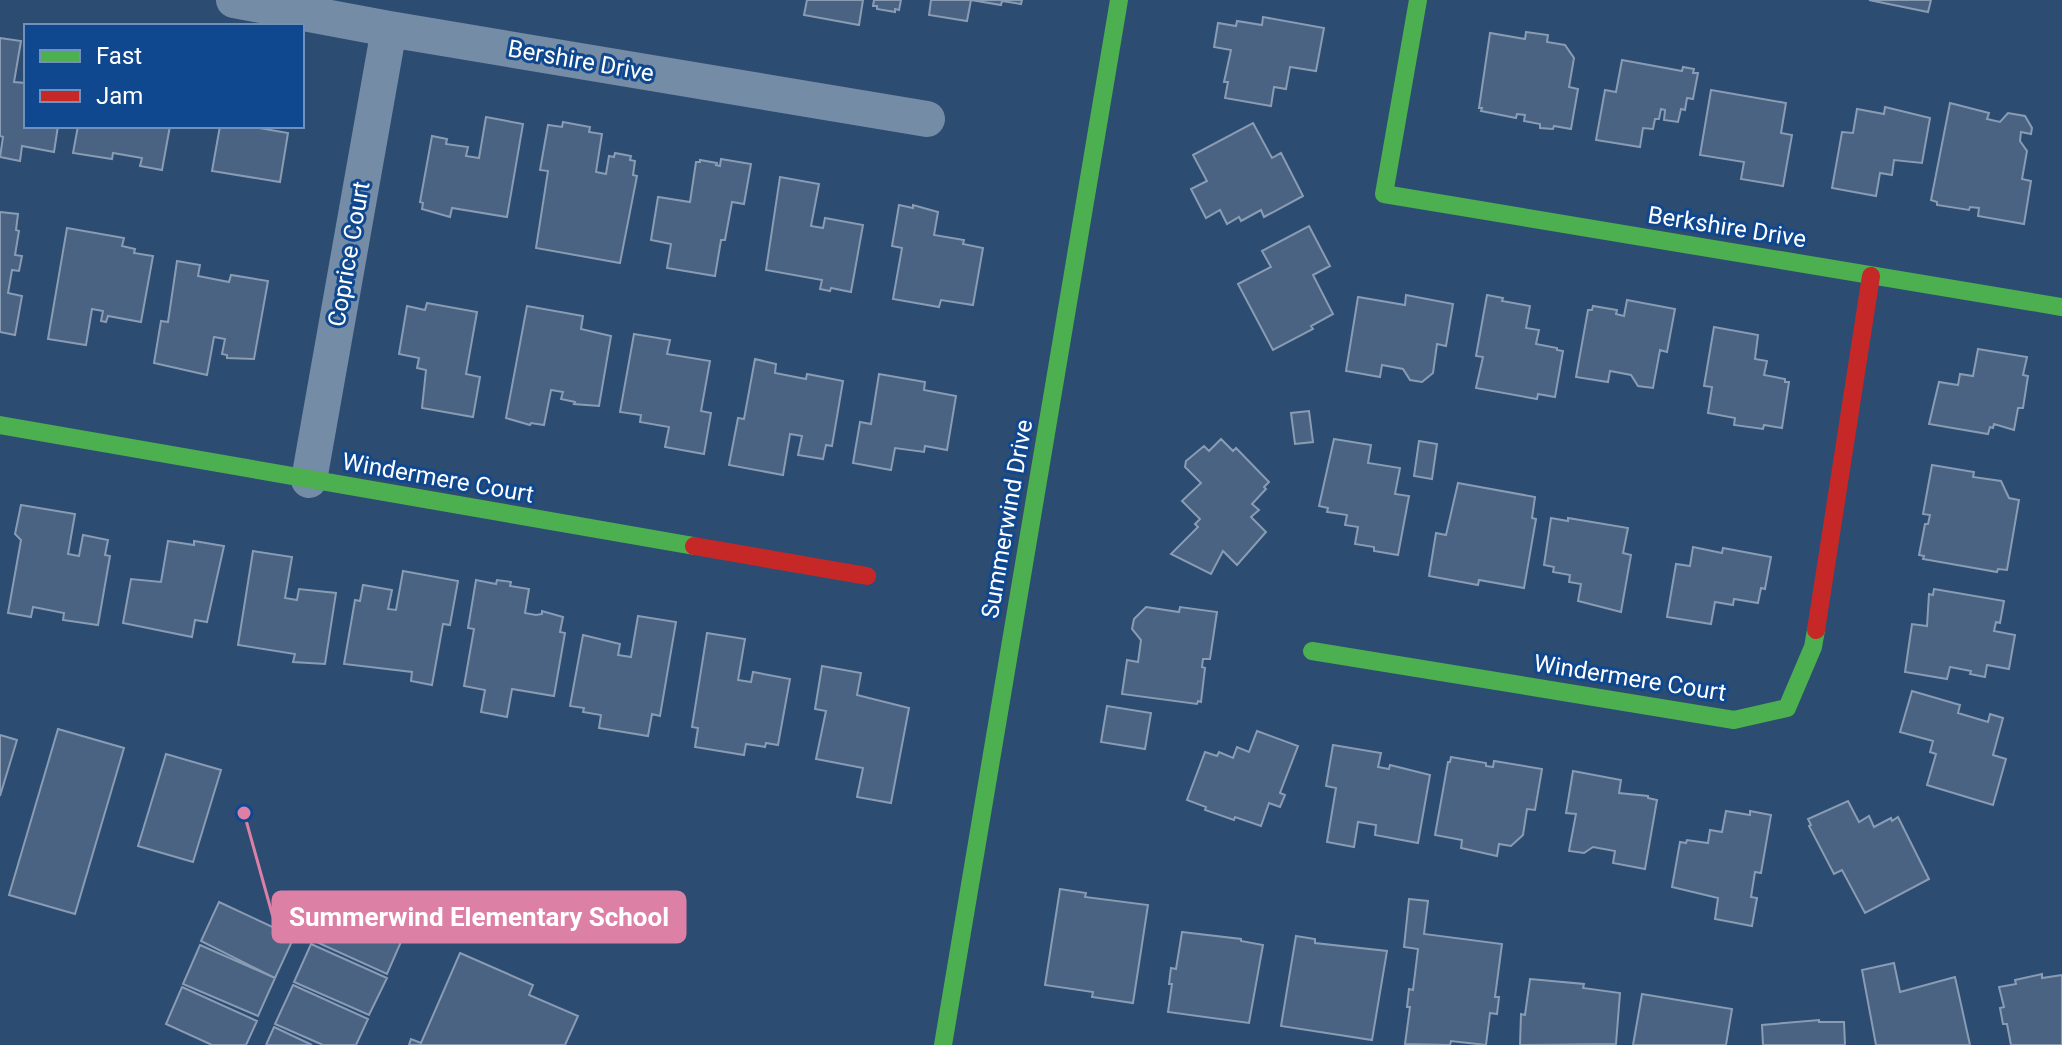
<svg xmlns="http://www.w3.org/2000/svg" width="2062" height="1045" font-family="Roboto,sans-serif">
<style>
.building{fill:#4a6382;stroke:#899cb4;stroke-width:2}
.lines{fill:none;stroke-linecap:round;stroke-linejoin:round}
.street{stroke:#748ca6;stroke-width:36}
.fast{stroke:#4caf50;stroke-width:18}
.jam{stroke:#c62828;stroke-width:18}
.labels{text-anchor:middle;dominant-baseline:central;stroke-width:6;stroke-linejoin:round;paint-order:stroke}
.street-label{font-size:24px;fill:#fff;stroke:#10488f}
.leader{fill:none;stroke:#dd80a5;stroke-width:3}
.callout-dot{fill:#dd80a5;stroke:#10488f;stroke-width:3}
.callout{fill:#dd80a5;stroke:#dd80a5;stroke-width:3}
.callout-label{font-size:26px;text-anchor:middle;font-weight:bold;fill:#fff}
</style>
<rect width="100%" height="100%" fill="#2d4c72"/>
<path class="building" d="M807,0H863L859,25L804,15Z
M874,0H901L899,10L895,9V12L877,9V6H873Z
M931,0H1022L1021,4L1002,1L1001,5L971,0L967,21L929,15Z
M1869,0H1931L1928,12Z
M1263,17L1324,28L1316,71L1290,67L1286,89L1274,87L1271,106L1225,98L1228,82H1224L1231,50L1214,47L1218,23L1236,26L1237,21L1262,25Z
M1526,32L1548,35L1547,42L1565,45L1574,58L1569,87L1578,89L1571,129L1554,126L1553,129L1540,128V124L1524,121L1525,115L1517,114L1516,118L1481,111L1482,108H1479L1490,33L1525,39Z
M0,38L21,41L14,82L26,83V126H58L54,152L22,146L20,161L0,157L3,137L0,136Z
M1622,60L1682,71L1683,67L1694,69L1693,73H1698L1693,99L1687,98L1685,110L1681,109L1678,122L1664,120L1665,110L1661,109L1659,119H1655L1653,129L1643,128L1640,147L1596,140L1605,90L1616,92Z
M1711,90L1786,103L1781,133L1792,135L1783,186L1741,179L1744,162L1700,155Z
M1950,103L1989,113L1987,119L2000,122L2008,113L2025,116L2032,128L2031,134L2021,132L2020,141L2027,151L2022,179L2031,181L2024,224L1978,216L1979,208L1970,207L1969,210L1937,205V202L1931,200Z
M1885,107L1930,118L1922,163L1894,160L1892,175L1880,173L1876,196L1832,188L1842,132L1853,133L1857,109L1884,114Z
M486,117L523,124L507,217L452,208L450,217L422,209L423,203L420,202L432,136L447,139L446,144L468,147L466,156L479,158Z
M563,122L590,127L589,132L602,134L596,172L606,174L609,156L614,157L615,153L631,156L630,160L635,161L633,175L637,176L620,263L536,248L548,171L540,170L548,125L562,127Z
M1253,123L1272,158L1281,153L1303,196L1264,217L1261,210L1241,221L1239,217L1227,224L1220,210L1206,218L1191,189L1207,181L1193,155Z
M78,126H170L162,170L140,166L142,158L113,153L112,159L73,153Z
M220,126H259V128L288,133L280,182L212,171Z
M721,159L751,164L744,204L732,202L725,240H721L715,276L667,268L671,244L651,240L658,197L690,202L696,162H700V160L717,163L716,165L720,166Z
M780,177L819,184L811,226L823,228L825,218L863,225L851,292L831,288L830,291L820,289L822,280L766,270Z
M899,205L913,208V205L938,212L934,235L964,240L963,244L983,248L973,305L941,300L939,307L893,299L902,248L892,246Z
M0,212L18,214L16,230L19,231L15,255L22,256L19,271L12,270L8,293L22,296L15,335L0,332Z
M1309,226L1330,266L1313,275L1333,314L1311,326L1313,329L1273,350L1238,284L1271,267L1262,251Z
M67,228L124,238L122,246L135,249L134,253L153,256L141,322L108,316L106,322L101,321L103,311L92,309L86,345L48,339Z
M177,261L200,265L198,276L229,282L231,275L268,281L254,359L227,358V355L222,354L225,339L214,337L207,375L154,363L161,321L168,322Z
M1406,295L1453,304L1446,346L1437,344L1433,373L1422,382L1410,380L1403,369L1382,365L1380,377L1346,371L1358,297L1405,305Z
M1487,295L1503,298L1502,301L1530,306L1526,328L1539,330L1536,344L1557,348V350L1563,351L1555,397L1538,394L1537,399L1476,388L1483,357L1476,356Z
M1627,300L1675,309L1667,352L1660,350L1653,388L1638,386L1631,375L1610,371L1608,382L1576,377L1588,310H1592L1593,306L1617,310L1616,314L1624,316Z
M427,303L477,312L466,374L480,377L473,417L422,408L426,370L417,368L419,358L399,354L407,306L425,310Z
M527,306L583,316L581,329L611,336L599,406L574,404L575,402L561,399L563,392L551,390L544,425L531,423L530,425L506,418Z
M1714,327L1758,335L1755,359L1767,361L1764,375L1785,379V382H1789L1782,428L1764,425L1763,429L1734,425L1735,418L1708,413L1712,387L1704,386Z
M634,334L670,340L667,354L710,361L701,411L711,413L704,454L665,447L669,427L640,422L641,415L620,412Z
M1978,349L2027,357L2023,375L2028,376L2023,408H2018L2014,430L1994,424L1993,428L1990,427L1988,434L1929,424L1939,382L1958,385L1960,374L1973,376Z
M755,359L776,364L775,373L806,379L807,374L843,381L832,446L826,445L823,459L798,455L802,436L790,434L783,475L729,465L738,418L744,419Z
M879,374L925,382L924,390L956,396L947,450L925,446L924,452L895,448L891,470L853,463L860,422L871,424Z
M1309,411L1313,442L1295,444L1291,413Z
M1221,439L1233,451L1236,448L1269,482L1264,487L1266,489L1252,504L1259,510L1251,517L1266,532L1237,565L1223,551L1211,574L1171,554L1198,527L1195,524L1200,519L1182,501L1201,483L1185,467L1186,461L1204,446L1209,451Z
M1334,439L1371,445L1368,463L1400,468L1395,494L1409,496L1398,555L1374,551V547L1355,544L1358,527L1345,525L1347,515L1327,512L1328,508L1319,506Z
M1419,441L1437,444L1432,479L1414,476Z
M1932,465L1974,472L1973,477L2001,481L2009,498L2019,500L2007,570L1998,569L1997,572L1923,559L1924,556L1919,555L1925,524H1928L1930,515L1923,514Z
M1458,483L1535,497L1532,518L1536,519L1524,588L1479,580L1478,585L1429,576L1436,533L1446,535Z
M21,505L75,514L68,554L79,556L83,535L108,540L105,555L110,556L98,625L63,620L64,613L33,607L31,617L8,613L21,540L15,534Z
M1551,518L1568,521V518L1628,528L1623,553L1631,555L1621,612L1578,601L1581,584L1569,582L1570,575L1553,572L1554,567L1544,565Z
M168,541L194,545V541L224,546L207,622L195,620L192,637L123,623L131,579L161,582Z
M1693,547L1722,553L1723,548L1771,557L1765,589L1761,588L1758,603L1734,599L1733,605L1715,602L1711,624L1667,617L1676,564L1690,566Z
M253,551L292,557L285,598L297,600L299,589L336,593L325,664L293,662L295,654L238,645Z
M403,571L458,581L450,625L443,624L432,685L411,681L412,672L344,664L355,600L360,601L363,585L392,590L388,609L396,610Z
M476,580L496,584L497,580L511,582L510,586L529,589L525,613L536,615L542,614V611L563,617L560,632L565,633L554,696L512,689L507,717L481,712L485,690L464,686L474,629L468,628Z
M1934,589L2004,601L2000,623L1996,622L1994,631L2015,635L2009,669L1987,665L1985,677L1970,674L1971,671L1950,667L1947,679L1905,672L1912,624L1927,626L1929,594L1933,595Z
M1146,607L1179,612L1180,607L1217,612L1210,659H1203L1202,667L1205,668L1201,702L1198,701L1197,704L1122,694L1127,660L1138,662L1141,640L1132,629L1134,619Z
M638,616L676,622L660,716L652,714L648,736L599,728L601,715L583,712L584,708L570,706L583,635L620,644L618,655L631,657Z
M707,633L745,639L738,680L751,682L753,672L790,679L778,745L766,743L765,747L746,744L744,755L695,747L698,728L692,727Z
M822,666L861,673L857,695L909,708L891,803L857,797L863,768L816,759L826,711L815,709Z
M1912,691L1960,705L1958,713L1988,722L1990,714L2003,718L1993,755L2006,759L1993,805L1927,785L1936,754L1930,752L1933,741L1900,732Z
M1107,706L1151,713L1145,749L1101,742Z
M58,729L124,748L75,914L9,895Z
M1257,731L1298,746L1280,793L1285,795L1280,807L1269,803L1261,826L1235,817L1234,820L1205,810L1206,807L1187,800L1205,752L1217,756L1219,752L1233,758L1237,747L1249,752Z
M0,735L17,740L0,796Z
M1333,745L1381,753L1378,767L1389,769L1390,765L1430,775L1418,843L1375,835L1376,825L1358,822L1354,847L1327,842L1336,788L1326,786Z
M166,754L221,770L193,862L138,846Z
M1451,757L1486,763V766L1493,767L1494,761L1542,769L1535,810L1527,809L1523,835L1511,846L1499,844L1497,856L1461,848L1462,840L1435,835L1448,762H1450Z
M1573,771L1621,780L1619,793L1648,796V798L1657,800L1645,869L1613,863L1615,851L1593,847L1584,853L1569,851L1576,814L1566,813Z
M1848,801L1859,822L1869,816L1874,827L1891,818L1892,821L1898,817L1929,879L1865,913L1842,870L1834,874L1809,826L1811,825L1808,819Z
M1726,811L1750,815V811L1771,815L1761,873L1755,872L1751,897L1757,898L1752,926L1715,919L1718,898L1672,887L1680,842L1686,843L1687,840L1708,843L1710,830L1722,832Z
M1060,889L1086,893L1085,897L1148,905L1133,1003L1092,997L1093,992L1045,985Z
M1409,899L1428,901L1424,934L1502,944L1495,997H1499L1497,1014L1490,1013L1486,1045L1451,1041L1450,1045L1405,1044L1410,1007H1407L1409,989L1413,990L1418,949L1404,947Z
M329,901L404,935L387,974L312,940Z
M219,902L294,937L275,978L201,941Z
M1182,932L1241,939V941L1263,945L1249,1023L1168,1012L1172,984H1169L1171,968L1176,969Z
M1296,936L1315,939V943L1387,951L1372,1040L1281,1026Z
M311,944L387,978L369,1015L294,982Z
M200,945L275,978L258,1016L183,984Z
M460,953L533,985L529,995L578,1016L565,1045H409L411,1039L421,1043Z
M1894,963L1900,992L1955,977L1970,1045H1876L1862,970Z
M2042,974V978L2062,975V1045H2011L2007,1024H2003L2000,1008L2004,1007L1999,987L2016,984L2015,980Z
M1530,979L1584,984L1583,988L1620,993L1616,1044L1520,1045L1521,1014L1525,1015Z
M293,985L368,1019L356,1045H323L275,1024Z
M182,987L257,1021L246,1045H212L166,1024Z
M1642,994L1732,1009L1726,1045H1633Z
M1819,1020V1022H1844L1845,1045H1763L1762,1025Z
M274,1027L312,1045H266Z"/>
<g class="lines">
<path class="street" d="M234,0L389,29L927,119
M309,480L389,29"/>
<path class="fast" d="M1418,0L1384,194L2062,307
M0,425L694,546
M1312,651L1734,720L1787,708L1813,647L1816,630
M943,1045L1119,0"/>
<path class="jam" d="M694,546L867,576
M1816,630L1871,276"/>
</g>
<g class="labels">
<g class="street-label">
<text transform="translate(581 61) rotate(10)">Bershire Drive</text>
<text transform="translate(1727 227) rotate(9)">Berkshire Drive</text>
<text transform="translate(349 254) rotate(-80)">Coprice Court</text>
<text transform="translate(438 478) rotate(10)">Windermere Court</text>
<text transform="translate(1007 519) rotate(-80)">Summerwind Drive</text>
<text transform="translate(1630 678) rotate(9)">Windermere Court</text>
</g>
</g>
<path class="leader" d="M244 813L273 917"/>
<circle class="callout-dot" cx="244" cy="813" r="8"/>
<rect class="callout" x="273" y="892" width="412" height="50" rx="8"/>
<g class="callout-label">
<text x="479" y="926">Summerwind Elementary School</text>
</g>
<rect x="24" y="24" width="280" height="104" fill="#10488f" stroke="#7091bc" stroke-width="2"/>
<rect x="40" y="50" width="40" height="12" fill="#4caf50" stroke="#7091bc" stroke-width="2"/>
<text x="96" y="64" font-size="24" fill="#ffffff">Fast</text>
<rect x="40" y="90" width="40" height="12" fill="#c62828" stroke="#7091bc" stroke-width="2"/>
<text x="96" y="104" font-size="24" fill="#ffffff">Jam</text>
</svg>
